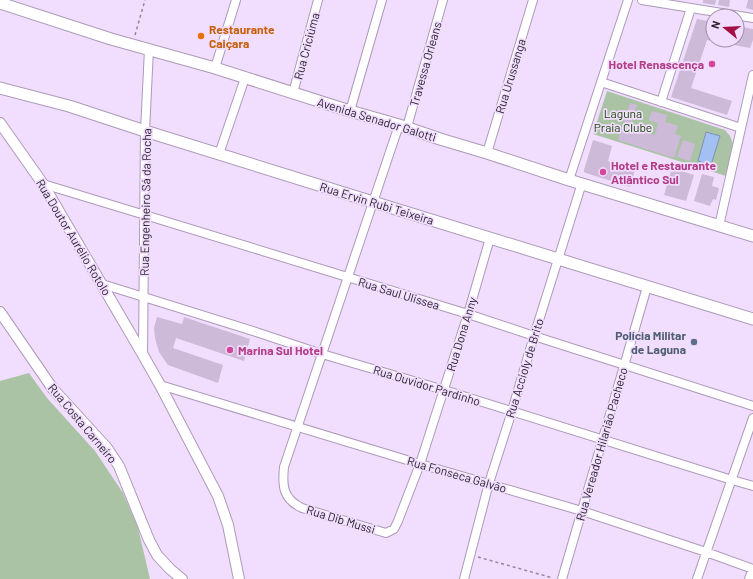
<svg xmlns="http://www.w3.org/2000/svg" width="753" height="579" font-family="Barlow,sans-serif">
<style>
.green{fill:#abc3a5}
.water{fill:#a2c0f1;stroke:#7d90b5}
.building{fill:#cdbad8}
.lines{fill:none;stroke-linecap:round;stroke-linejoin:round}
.minor-casing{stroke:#ad9ab8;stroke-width:10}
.tertiary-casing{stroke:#ad9ab8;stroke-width:12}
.secondary-casing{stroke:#ad9ab8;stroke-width:13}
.path{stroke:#94869c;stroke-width:1.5;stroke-dasharray:3 3;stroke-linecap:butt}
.minor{stroke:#fff;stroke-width:8}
.tertiary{stroke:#fff;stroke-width:10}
.secondary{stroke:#fff;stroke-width:11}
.food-dot{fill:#e8710a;stroke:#f1ddfd;stroke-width:1.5}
.hotel-dot{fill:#d1479c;stroke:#f1ddfd;stroke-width:1.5}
.service-dot{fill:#5c6f8a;stroke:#f1ddfd;stroke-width:1.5}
.labels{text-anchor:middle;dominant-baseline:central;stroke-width:3.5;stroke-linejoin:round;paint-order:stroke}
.food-label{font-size:12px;font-weight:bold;fill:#c56008;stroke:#f1ddfd;text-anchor:start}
.street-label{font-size:12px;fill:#261f2a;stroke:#f1ddfd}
.hotel-label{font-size:12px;font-weight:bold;fill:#b23c85;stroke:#f1ddfd;text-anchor:start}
.park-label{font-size:12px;fill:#154604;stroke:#f1ddfd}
.service-label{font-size:12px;font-weight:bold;fill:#4e5e75;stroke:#f1ddfd;text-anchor:end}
</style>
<rect width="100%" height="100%" fill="#f1ddfd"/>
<path class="green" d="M607,91L725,130L730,136L733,144L726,176L593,134Z
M29,373L47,398L95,451L123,493L138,528L150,579H0V381Z"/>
<path class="water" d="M706,132L720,136L711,165L698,161Z"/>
<path class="building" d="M703,0H716L715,5L703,3Z
M719,0H730L729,7L718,5Z
M748,0H753V10L746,8Z
M697,19L713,22V40H737V26L753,29V40L750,48L707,40L691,88L732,101L727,115L671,97Z
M630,103L637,105L630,127L655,135L658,123L649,120L652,111L667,115L665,122L678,126L675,134L681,136L674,158L618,140Z
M593,140L612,146L608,161L635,170L630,187L586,173L584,172V170Z
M683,140L695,144L690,161L677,157Z
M672,168L694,175L686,201L664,195Z
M702,174L714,177L712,186L719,188L716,200L713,199L710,206L694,201Z
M157,317L182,324L184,317L250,339L244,361L176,338L173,348L223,365L218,383L168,365L159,352L155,338L154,328Z"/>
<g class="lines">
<g class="minor-casing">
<path id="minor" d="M642,0L753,18
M215,68L236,0
M601,82L741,128
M293,93L318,0
M661,102L691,8
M350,111L382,0
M399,125L284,467C282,486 283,499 302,508L386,533L394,529L398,521L420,464L468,314L490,238
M407,127L443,0
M487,153L533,0
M219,154L245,78
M569,180L628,0
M43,184L145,215L468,314L534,336L753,406
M719,226L753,75
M102,284L256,332L322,354L444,390L732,480L753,486
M143,355L145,131L149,49
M160,385L420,464L582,511L706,552L753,569
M464,579L489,483L512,411L534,336L582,183
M562,579L647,287
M697,579L753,418
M749,579L753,569"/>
</g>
<g class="tertiary-casing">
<path id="tertiary" d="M0,123L43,184L143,355L160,385L218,496L228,525L239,579
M0,312L53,389L107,448L119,466L149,540L157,555L170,569L182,579"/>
</g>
<g class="secondary-casing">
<path id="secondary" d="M0,3L111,39L215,68L350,111L399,125L440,139L487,153L569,180L753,236
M0,88L69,106L145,131L373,202L753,319"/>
</g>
<path class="path" d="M135,35L145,0
M478,557L553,578"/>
<use href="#minor" class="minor"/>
<use href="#tertiary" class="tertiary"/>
<use href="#secondary" class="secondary"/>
</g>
<circle class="food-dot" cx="201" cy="36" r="4"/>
<g class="hotel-dot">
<circle cx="712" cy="64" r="4"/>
<circle cx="603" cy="172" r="4"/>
<circle cx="230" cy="350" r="4"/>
</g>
<circle class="service-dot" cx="694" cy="342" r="4"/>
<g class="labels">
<g class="food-label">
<text x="209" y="29">Restaurante<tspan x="209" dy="14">Caiçara</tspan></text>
</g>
<g class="street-label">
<text transform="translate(306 46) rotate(-75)">Rua Criciúma</text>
<text transform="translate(425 64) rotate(-74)">Travessa Orleans</text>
<text transform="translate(510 76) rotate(-73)">Rua Urussanga</text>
<text transform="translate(377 119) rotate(17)">Avenida Senador Galotti</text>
<text transform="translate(145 202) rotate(-89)">Rua Engenheiro Sá da Rocha</text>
<text transform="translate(377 203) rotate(17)">Rua Ervin Rubi Teixeira</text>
<text transform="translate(74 237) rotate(59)">Rua Doutor Aurélio Rotolo</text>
<text transform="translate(399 293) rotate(17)">Rua Saul Ulissea</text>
<text transform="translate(461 334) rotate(-73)">Rua Dona Anny</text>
<text transform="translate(524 368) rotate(-73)">Rua Accioly de Brito</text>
<text transform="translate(427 385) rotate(17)">Rua Ouvidor Pardinho</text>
<text transform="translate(83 423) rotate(50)">Rua Costa Carneiro</text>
<text transform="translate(601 444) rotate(-74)">Rua Vereador Hilarião Pacheco</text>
<text transform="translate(457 474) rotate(16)">Rua Fonseca Galvão</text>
<text transform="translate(341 519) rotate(17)">Rua Dib Mussi</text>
</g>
<g class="hotel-label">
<text x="704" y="64" text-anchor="end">Hotel Renascença</text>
<text x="611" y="165">Hotel e Restaurante<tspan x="611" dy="14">Atlântico Sul</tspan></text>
<text x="238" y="350">Marina Sul Hotel</text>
</g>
<g class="park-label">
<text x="623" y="113">Laguna<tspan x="623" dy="14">Praia Clube</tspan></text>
</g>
<g class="service-label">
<text x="686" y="335">Polícia Militar<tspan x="686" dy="14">de Laguna</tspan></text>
</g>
</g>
<g transform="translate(725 28) rotate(288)"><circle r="19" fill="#f1ddfd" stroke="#a091a9"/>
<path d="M0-3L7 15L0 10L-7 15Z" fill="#a60f43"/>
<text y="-6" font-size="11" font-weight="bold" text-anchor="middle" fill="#261f2a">N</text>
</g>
</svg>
